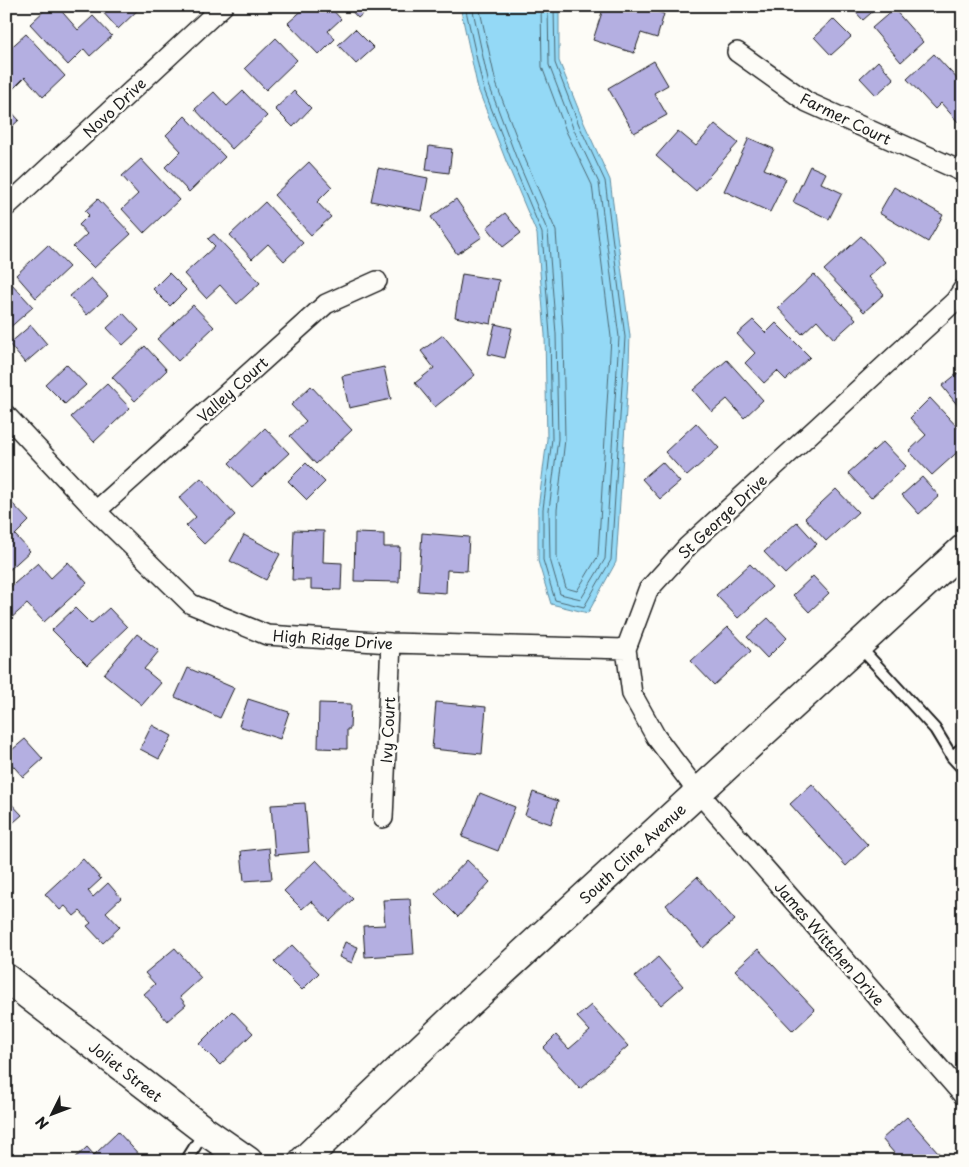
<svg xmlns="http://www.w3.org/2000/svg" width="969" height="1167" font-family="'Playpen Sans',sans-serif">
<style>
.water{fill:#94d9f6;stroke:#648d9f}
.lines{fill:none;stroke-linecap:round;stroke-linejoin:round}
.shore{stroke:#4c6873;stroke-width:1}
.building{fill:#b4afe1;stroke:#1c1c1c}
.lane-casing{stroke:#1c1c1c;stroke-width:14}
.street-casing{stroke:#1c1c1c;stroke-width:22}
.secondary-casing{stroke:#1c1c1c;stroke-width:31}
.lane{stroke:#fdfcf7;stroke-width:10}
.street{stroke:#fdfcf7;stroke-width:19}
.secondary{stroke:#fdfcf7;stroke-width:28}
.labels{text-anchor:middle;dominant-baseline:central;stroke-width:5;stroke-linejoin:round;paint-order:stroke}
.street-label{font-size:15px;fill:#1c1c1c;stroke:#fdfcf7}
</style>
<rect width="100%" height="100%" fill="#fdfcf7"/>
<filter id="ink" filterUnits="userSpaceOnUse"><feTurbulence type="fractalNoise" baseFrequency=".02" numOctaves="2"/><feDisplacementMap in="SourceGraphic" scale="10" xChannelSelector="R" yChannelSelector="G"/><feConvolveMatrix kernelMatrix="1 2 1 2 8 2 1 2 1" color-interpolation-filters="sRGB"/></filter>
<g filter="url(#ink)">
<path class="water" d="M460,6H559V61L584,123L610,180L630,336L629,364L616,562L588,613L551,604L538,561V509L547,439L545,335L537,234L506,161L478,89Z"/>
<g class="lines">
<path class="shore" d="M465,6L483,87L511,159L542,233L550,335L552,439L543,509V560L555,600L584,607L611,560L625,337L605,181L579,125L555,63L554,6
M472,6L489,85L516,157L548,232L556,334L558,439L549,510L550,559L560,594L581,599L605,559L619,337L599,183L573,128L549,65L548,6
M479,6L496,83L523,154L556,231L563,334L565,439L557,510V558L566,588L577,591L598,556L611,337L592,185L566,131L542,67L541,6"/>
</g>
<path class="building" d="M49,6H57L78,30L93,16L112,36L90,56L84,49L68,65L30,24Z
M105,6H142L118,29L101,10Z
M307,6H329L341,19L328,31L335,39L319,55L288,23Z
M347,6H371L358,18Z
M604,6H641L664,14L657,38L641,33L634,53L593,40Z
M850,6H879L863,20Z
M894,9L923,42L901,62L872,28Z
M833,19L851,37L831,55L814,37Z
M355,29L374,48L356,64L338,45Z
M26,34L65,76L43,97L25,77L11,91L6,86V52Z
M276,38L297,60L266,90L245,68Z
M934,54L963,85V118L958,122L941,103L935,109L907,79Z
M654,61L668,85L654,93L667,115L634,133L608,88Z
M878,61L894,79L876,95L860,78Z
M243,91L267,116L232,149L195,109L214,92L227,106Z
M294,91L311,108L293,127L275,109Z
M6,106L19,120L6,132Z
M185,116L225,157L189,192L165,167L181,151L166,135Z
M715,124L738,143L696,191L656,156L678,131L696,146Z
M749,138L774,149L764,169L786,179L770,212L724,191Z
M429,146L452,149L449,173L426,170Z
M141,159L179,200L144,233L122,209L138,194L122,176Z
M309,162L332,187L317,202L331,217L311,235L274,195Z
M810,166L826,173L821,183L842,193L829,219L793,202Z
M378,168L428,178L422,211L371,201Z
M894,187L943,215L928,242L879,213Z
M98,199L131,234L94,268L73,247L87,234L79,225L89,215L85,211Z
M456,199L482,237L457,254L431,217Z
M265,202L303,243L284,261L268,244L252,259L230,235Z
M505,213L521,233L503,247L487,227Z
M214,234L260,283L237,304L220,285L206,298L184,274L215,246L208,239Z
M861,236L885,262L868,277L884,294L864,312L824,270Z
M48,245L69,267L36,298L16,275Z
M169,273L186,290L170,306L153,289Z
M462,274L499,280L491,324L455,317Z
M814,274L856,319L834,339L817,320L802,334L778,308Z
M91,278L108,296L87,315L70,296Z
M11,283L33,307L6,331V287Z
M193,305L214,327L178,361L157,339Z
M123,313L139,330L123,345L107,328Z
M753,320L766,333L776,323L810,357L786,380L777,371L764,383L745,363L755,353L737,334Z
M495,324L512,328L505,358L488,354Z
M31,325L47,344L25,363L9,344Z
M443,335L475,375L435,407L415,383L434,368L421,351Z
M145,346L167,370L135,401L112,377Z
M727,360L763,400L744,418L727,399L712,412L693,390Z
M66,364L86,385L65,404L45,384Z
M384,367L391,399L349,408L342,376Z
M963,369V412L942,386Z
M107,384L130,408L94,442L71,417Z
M311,386L352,430L316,464L290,436L306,421L291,405Z
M930,398L963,433V447L932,475L909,451L926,435L910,418Z
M696,423L719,448L687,476L665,452Z
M265,428L289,453L252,487L229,463Z
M883,442L906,466L871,498L848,473Z
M662,462L680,482L660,499L642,479Z
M306,463L325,482L307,500L288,481Z
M922,477L939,496L919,514L902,495Z
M201,478L235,515L204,544L186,526L196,517L179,498Z
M836,489L858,512L826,541L805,518Z
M11,502L29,521L15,535L30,551L6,573V507Z
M797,522L817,544L785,574L764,552Z
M294,530L324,531L323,562L342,563L341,590L311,589V580H292Z
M355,533L384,534V547H400L399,582L354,581Z
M422,533L469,537L467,571L447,570L446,593L418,591Z
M244,535L280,554L266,580L230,561Z
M68,562L87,583L44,622L27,604L9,620L6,616V591L38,563L51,578Z
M750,564L772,587L738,618L716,595Z
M813,576L829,593L809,612L793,595Z
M75,608L91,624L109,608L127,627L87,665L52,630Z
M768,618L787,638L767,658L747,637Z
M728,627L751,651L714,685L691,661Z
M137,634L159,651L144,669L161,683L142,705L104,674Z
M188,668L234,688L220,718L175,697Z
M248,699L289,712L280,739L239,726Z
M436,702L486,707L482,754L432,749Z
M319,703L351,704L350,729H347V749L318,748Z
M152,725L172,736L159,759L140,749Z
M25,739L43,759L23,777L6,758V755Z
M812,784L868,845L846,866L790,804Z
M533,792L558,801L551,824L525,815Z
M480,793L515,807L498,851L462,837Z
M6,798L22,815L6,829Z
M305,803L309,852L275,855L271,805Z
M269,848L272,879L244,881L241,851Z
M83,859L101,879L88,891L93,897L108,883L121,898L106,912L120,927L103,943L87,926L91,923L80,911L74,916L65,906L60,910L45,894Z
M316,860L353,899L330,921L311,901L302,909L284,891Z
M467,860L490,882L458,917L435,894Z
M697,877L735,920L703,948L666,905Z
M410,899L414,954L365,957L363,926L385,925L383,900Z
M345,942L358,947L352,963L339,957Z
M292,945L319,973L302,990L274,962Z
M175,948L201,978L180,997L186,1005L167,1021L144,994L155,984L145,973Z
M758,949L815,1010L793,1031L735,970Z
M658,957L683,986L661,1005L635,977Z
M591,1005L628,1046L580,1089L543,1048L556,1035L569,1049L590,1031L577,1017Z
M232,1011L253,1033L220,1065L199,1044Z
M907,1117L946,1161H901L882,1139Z
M118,1132L145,1161H72L87,1147L94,1155Z"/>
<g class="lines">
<g class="lane-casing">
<path id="lane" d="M858,645L935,729L952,757L963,769
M952,757L963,747
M186,1161L204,1132"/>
</g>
<g class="street-casing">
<path id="street" d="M737,52L807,102L963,172
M6,207L223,6
M963,289L955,301L688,546L648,590L626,649L632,694L656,737L698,792L963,1095
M6,415L96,511L191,604L267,635L391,643L626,649
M96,511L326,304L377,281
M383,818L391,643"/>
</g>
<g class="secondary-casing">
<path id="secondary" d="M6,978L205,1131L248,1161
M303,1161L470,1002L963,549"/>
</g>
<use href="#lane" class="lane"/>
<use href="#street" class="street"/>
<use href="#secondary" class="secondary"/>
</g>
</g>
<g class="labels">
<g class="street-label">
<text transform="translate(114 107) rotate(-43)">Novo Drive</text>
<text transform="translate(846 118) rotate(26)">Farmer Court</text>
<text transform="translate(232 389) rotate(-42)">Valley Court</text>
<text transform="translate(722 516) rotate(-43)">St George Drive</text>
<text transform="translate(333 639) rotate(4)">High Ridge Drive</text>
<text transform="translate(387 730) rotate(-87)">Ivy Court</text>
<text transform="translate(632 853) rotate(-43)">South Cline Avenue</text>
<text transform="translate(830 943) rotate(49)">James Wittchen Drive</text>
<text transform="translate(126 1071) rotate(38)">Joliet Street</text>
</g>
</g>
<rect width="969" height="1167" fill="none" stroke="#fdfcf7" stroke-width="25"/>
<rect x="12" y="12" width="944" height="1142" fill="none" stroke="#1c1c1c" stroke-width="2" filter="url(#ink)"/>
<g transform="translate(52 1114) rotate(228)" stroke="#fdfcf7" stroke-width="4" paint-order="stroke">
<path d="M0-4L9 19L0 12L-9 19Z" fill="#1c1c1c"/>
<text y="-8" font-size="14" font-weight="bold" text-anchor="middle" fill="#1c1c1c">N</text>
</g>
</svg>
